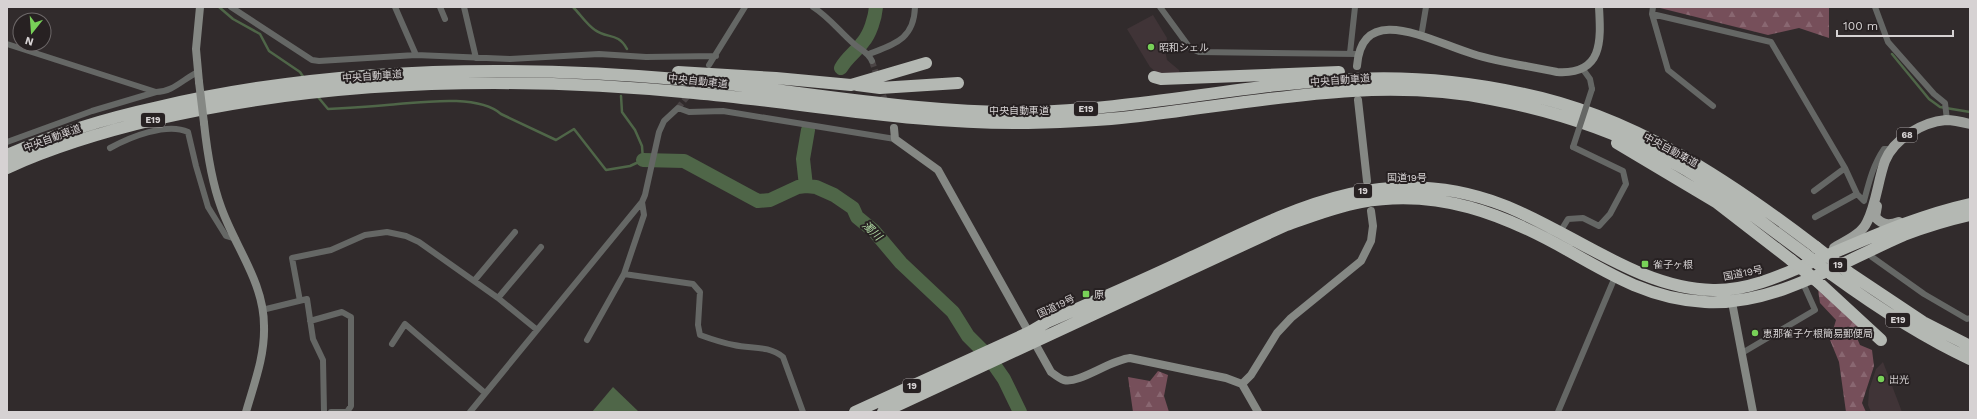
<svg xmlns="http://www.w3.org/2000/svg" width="1977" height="419" font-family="'Work Sans','Noto Sans JP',sans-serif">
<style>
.built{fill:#403437}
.forest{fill:url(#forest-firs)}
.water{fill:#4f6648}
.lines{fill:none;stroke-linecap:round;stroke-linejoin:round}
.stream{stroke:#4f6648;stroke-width:2.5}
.river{stroke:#4f6648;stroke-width:14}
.street-tunnel{stroke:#4a4445;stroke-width:6;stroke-dasharray:6 3;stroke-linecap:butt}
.street{stroke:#656765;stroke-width:6}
.secondary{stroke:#858884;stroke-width:8}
.primary{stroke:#9ea19d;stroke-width:10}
.highway{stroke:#b4b8b3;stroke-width:12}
.street-bridge{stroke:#656765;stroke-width:6}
.secondary-bridge{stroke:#858884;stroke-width:8}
.highway-bridge{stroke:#b4b8b3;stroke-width:12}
.poi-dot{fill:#78d158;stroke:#272122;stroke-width:1.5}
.labels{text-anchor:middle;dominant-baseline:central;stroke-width:4;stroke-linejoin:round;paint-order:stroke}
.shield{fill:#272122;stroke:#a29d9e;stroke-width:1}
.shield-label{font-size:9px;font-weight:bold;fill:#d6d2d3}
.poi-label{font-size:10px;fill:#d6d2d3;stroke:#272122;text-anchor:start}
.street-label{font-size:10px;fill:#d6d2d3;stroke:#272122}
.water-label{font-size:11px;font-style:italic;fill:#b0d9a4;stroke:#272122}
</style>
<defs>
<pattern id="forest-firs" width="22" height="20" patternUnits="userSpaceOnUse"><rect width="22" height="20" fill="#764f5a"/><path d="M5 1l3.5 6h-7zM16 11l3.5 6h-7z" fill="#896771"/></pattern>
</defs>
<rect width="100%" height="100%" fill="#312b2c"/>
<path class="built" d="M1153,15L1167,38L1165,50L1167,60L1179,70L1180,74L1157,73L1150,67L1127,29Z
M1883,362L1902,412H1871L1868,405L1869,390L1876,369Z"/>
<path class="forest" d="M1660,7H1829V38L1799,28L1768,35L1660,8Z
M1818,290L1858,326L1854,331L1860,345L1872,350L1874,366L1862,403L1866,412H1846L1839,362L1830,340L1836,320L1820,303Z
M1158,371L1168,375L1164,396L1169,412H1133L1128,377L1150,381Z"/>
<path class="water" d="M613,387L639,412H592Z"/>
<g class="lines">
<path class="stream" d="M219,7L233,19L260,34L269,51L300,72L304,78
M573,7C580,14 587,25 595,30C607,39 618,32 627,49
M1892,54L1929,99L1940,107L1970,112
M318,97L328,109C348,108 367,107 387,105C417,103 477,93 501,114L556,140L574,129L606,170L630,166L643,160L642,146L635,130L622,112L621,96"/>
<path class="river" d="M841,68C847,57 856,52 863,42C870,34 875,18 876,7
M643,160L684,161L758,201L770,200L798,187L806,186L816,187L834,195L853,208L857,217L874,231L901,263L953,312L968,336L988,356L1004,379L1020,412
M806,186L803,159L808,130"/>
<path class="street-tunnel" d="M872,61L886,104
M678,108L690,93"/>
<path class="street" d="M231,7L312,60L319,61L416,55L510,59L599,54L646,57L716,56
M395,7L416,55
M440,7L445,19
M464,7L476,58
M813,7C829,17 840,32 854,44C861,50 868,52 872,61
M1160,7L1190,48L1199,52L1358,54
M1653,7L1652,14L1668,70L1713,106
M1875,7L1888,42L1934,94L1945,103L1947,120
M1652,14L1771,42L1845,168
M1422,31L1426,7
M7,44L156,92
M1350,53L1355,7
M869,54C895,44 914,39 915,7
M709,65L745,7
M1582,68L1590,79L1592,89
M7,142L92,111L156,92C173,92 183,79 198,72
M110,148C130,137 167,122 188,132L196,166L208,207L226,236L236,239
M1814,191L1845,168L1857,194L1864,201C1869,182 1873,165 1884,149H1892
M1815,217L1857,194
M1560,232L1568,219L1583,218L1599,226L1610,214L1626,184L1623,171L1573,147
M1868,251L1872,257L1924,294L1967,319L1970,318
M624,274L693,284L700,292L698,325L700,335C711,339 723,343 734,345C751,349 768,345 783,357L803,412
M474,281L515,232
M498,298L541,247
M300,301L292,258L331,250L365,235L387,232L406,236L419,242L498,298L536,329
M262,310L307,299L313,339L323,360L324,412
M310,321L342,312L351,317V406L347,412H331
M587,340L624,274L644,215L642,202
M392,344L405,324L485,393
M1742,353L1815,310L1802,281
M470,412L642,202L645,195L659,132L664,121L678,108L689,112L723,111L895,139
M1558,412L1615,277"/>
<path class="secondary" d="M1357,66C1362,0 1432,42 1473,54C1501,63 1530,66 1557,72C1603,75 1601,41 1599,7
M199,82L196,49L200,7
M1358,100L1367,181
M204,123C207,151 211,180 221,207C235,247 264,282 264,326C265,356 254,384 246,412
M894,128L895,139L938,170L1051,372C1055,375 1060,379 1064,380C1079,384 1110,360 1130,358L1226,378L1242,384L1258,412
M1731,297L1753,412
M1242,384L1251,375L1277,333L1291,318L1361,261L1371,241L1373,226L1371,211"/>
<path class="primary" d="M1877,206L1875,217C1883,225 1888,226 1899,222
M1834,248C1845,241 1861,235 1867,222C1876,205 1878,180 1885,161C1894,139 1922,122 1946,120C1954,120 1962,122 1970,124"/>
<path class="highway" d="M678,72L776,78L851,85L926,63
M1154,77L1161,79L1339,72
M857,85L880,88L958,83
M1617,143L1716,202L1791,260
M7,155C55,134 107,118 158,107C332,66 513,64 690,80C802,91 913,113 1026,112C1135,110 1243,84 1352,79C1408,76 1464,81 1520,93C1631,115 1727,179 1816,247
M7,168C55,146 106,131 157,119C333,78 516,76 694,93C806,103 916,125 1028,123C1062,122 1096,121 1130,117C1250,104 1371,75 1491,99C1550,110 1606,128 1659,155C1711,181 1758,220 1805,254
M1848,272L1923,322L1970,346
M1831,274C1875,306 1920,336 1970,359
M1817,281L1881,340
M855,412L1030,332L1047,322C1095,301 1144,280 1192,257C1296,208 1386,160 1503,205C1571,231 1639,289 1713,290C1753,291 1790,271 1826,256C1873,236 1920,215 1970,204
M883,412L1284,226C1309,217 1334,207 1361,202C1438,188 1504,214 1569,251C1614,277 1652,299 1705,302C1775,306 1841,262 1904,235C1925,227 1948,220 1970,215"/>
<path class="street-bridge" d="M1573,147L1592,89"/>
<path class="secondary-bridge" d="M199,82L204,123"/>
<path class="highway-bridge" d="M1816,247L1848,272
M1805,254L1831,274
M1791,260L1817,281"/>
</g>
<g class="poi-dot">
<circle cx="1151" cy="47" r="4"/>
<rect x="1641" y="260" width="8" height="8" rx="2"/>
<rect x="1082" y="290" width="8" height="8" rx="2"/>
<circle cx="1755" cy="333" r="4"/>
<circle cx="1881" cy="379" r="4"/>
</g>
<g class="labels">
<g class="shield">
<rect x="1074" y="102" width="24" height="14" rx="3"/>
<rect x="141" y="113" width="24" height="14" rx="3"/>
<rect x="1897" y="128" width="20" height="14" rx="3"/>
<rect x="1354" y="184" width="18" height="14" rx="3"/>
<rect x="1829" y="258" width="18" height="14" rx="3"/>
<rect x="1886" y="313" width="24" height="14" rx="3"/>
<rect x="903" y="379" width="18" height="14" rx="3"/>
</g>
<g class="shield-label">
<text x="1086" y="109">E19</text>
<text x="153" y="120">E19</text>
<text x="1907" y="135">68</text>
<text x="1363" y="191">19</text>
<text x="1838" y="265">19</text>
<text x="1898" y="320">E19</text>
<text x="912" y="386">19</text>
</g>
<g class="poi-label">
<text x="1159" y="47">昭和シェル</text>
<text x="1653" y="264">雀子ヶ根</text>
<text x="1094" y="294">原</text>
<text x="1763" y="333">恵那雀子ケ根簡易郵便局</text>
<text x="1889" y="379">出光</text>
</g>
<g class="street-label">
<text transform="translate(372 76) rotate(-4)">中央自動車道</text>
<text transform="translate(1340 80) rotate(-4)">中央自動車道</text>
<text transform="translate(698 81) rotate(6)">中央自動車道</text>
<text x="1019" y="110">中央自動車道</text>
<text transform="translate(52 138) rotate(-20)">中央自動車道</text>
<text transform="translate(1671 150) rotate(28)">中央自動車道</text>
<text x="1407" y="177">国道19号</text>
<text transform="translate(1743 273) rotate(-11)">国道19号</text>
<text transform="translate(1056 306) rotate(-25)">国道19号</text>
</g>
<g class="water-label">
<text transform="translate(872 231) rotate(43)">濁川</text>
</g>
</g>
<rect width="1977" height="419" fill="none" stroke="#d6d2d3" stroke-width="16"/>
<g transform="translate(32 32) rotate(197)"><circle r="19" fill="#272122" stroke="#6d6869"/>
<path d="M0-3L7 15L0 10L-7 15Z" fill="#78d158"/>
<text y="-6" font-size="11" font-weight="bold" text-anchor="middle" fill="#d6d2d3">N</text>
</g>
<path d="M1837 30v6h116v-6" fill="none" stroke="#d6d2d3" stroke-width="2"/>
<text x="1843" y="30" font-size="12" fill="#d6d2d3" stroke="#272122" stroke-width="3" paint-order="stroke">100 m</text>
</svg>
